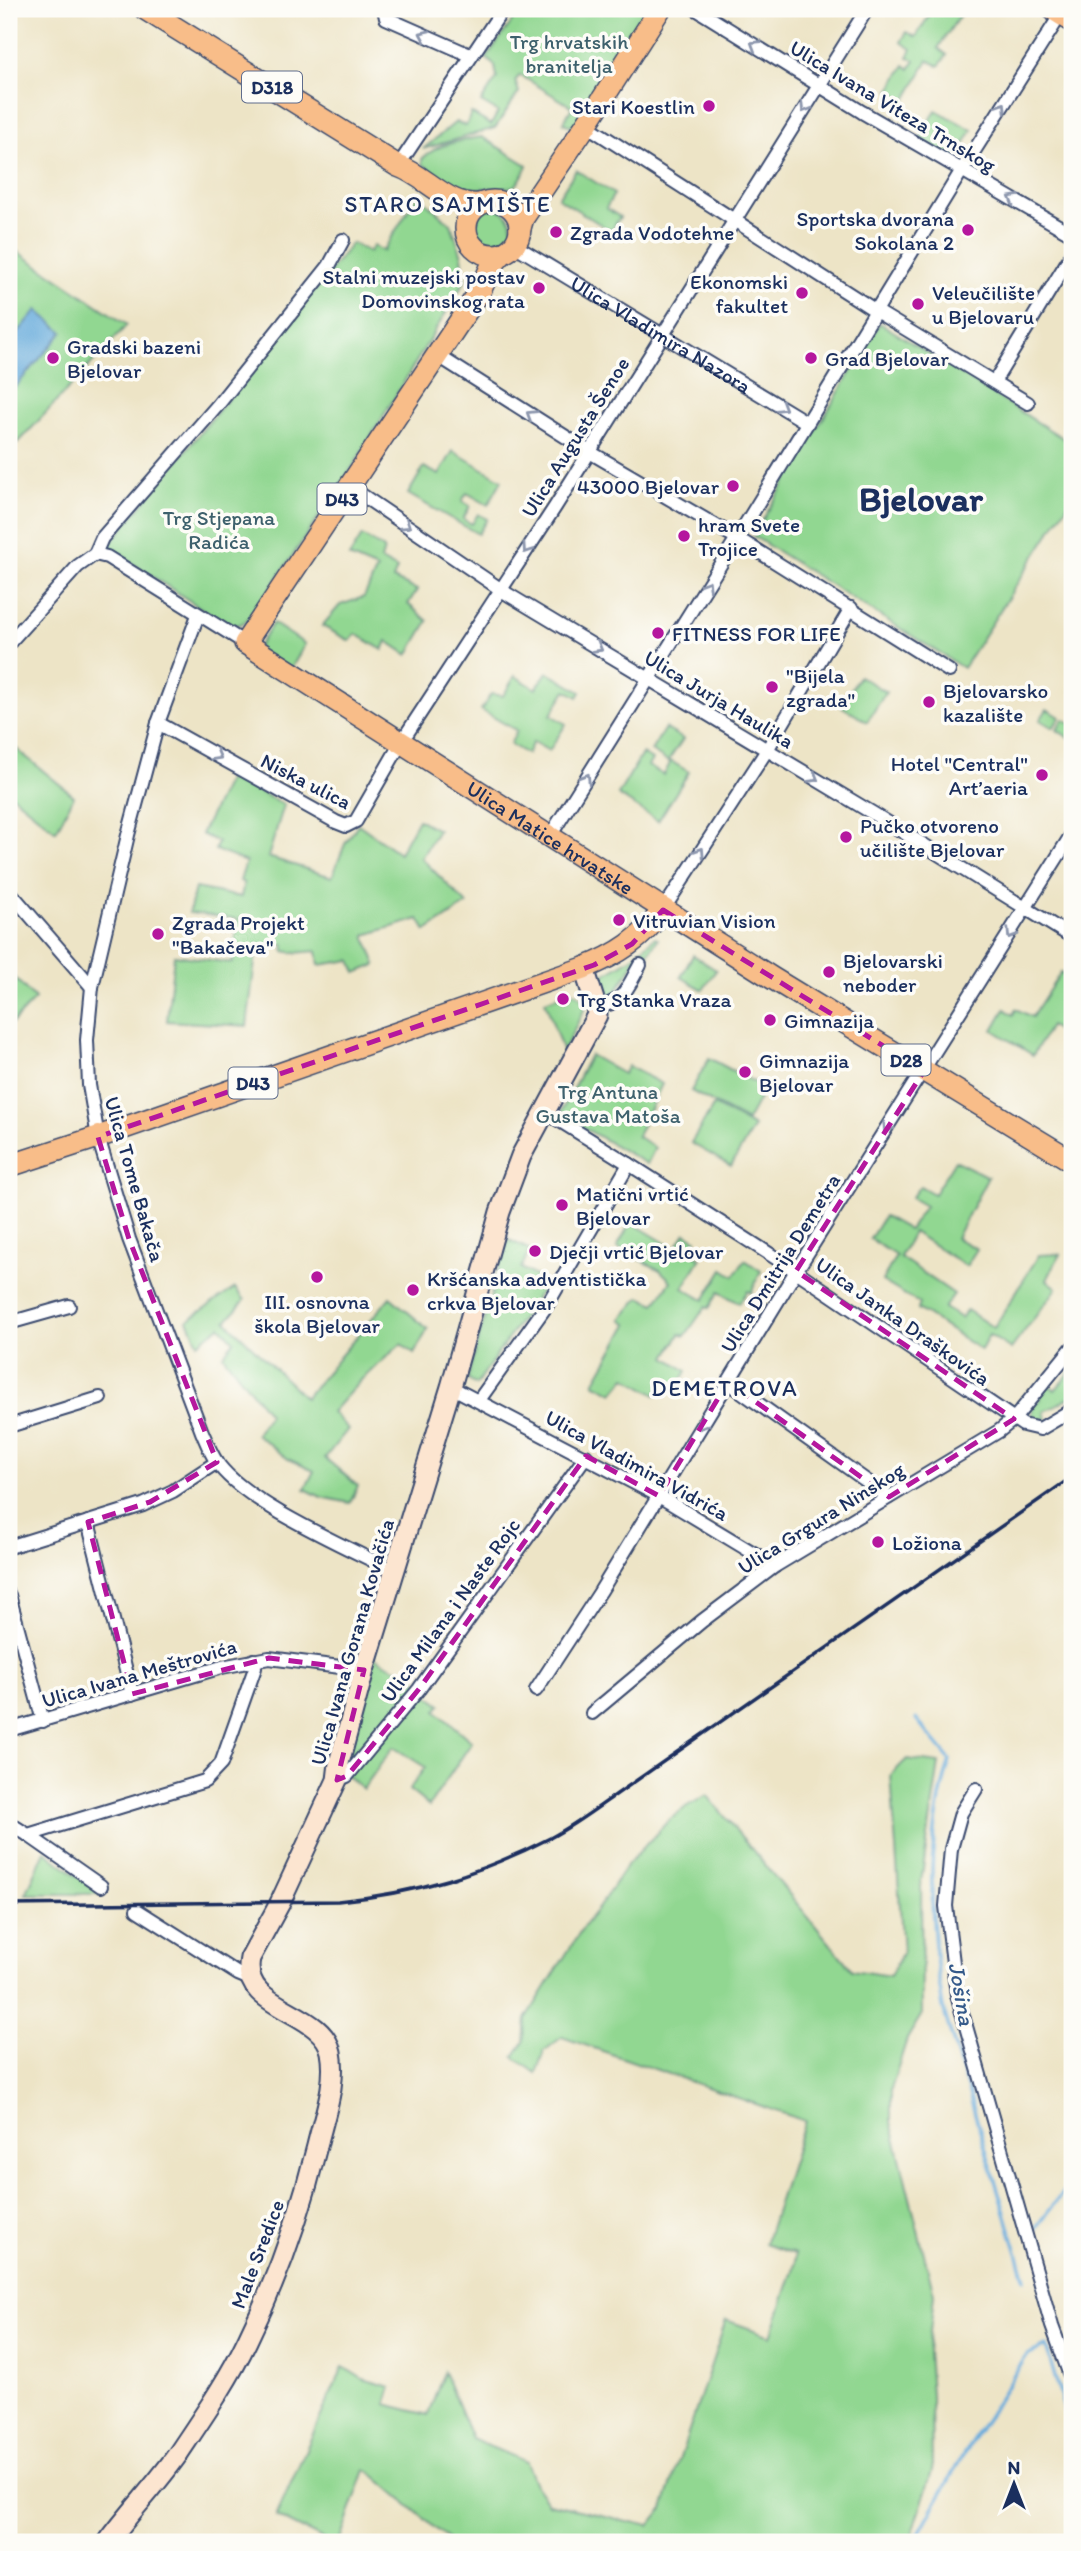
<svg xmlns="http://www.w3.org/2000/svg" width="1081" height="2551" font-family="Itim,sans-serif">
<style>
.green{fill:#91d791;stroke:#568378;stroke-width:2}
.water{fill:#66abdc;stroke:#406d9d;stroke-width:2}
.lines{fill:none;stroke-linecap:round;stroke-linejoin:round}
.stream{stroke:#66abdc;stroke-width:3.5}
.street-casing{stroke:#3a4a6e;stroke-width:16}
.secondary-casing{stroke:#3a4a6e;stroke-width:23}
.primary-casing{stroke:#3a4a6e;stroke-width:24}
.street{stroke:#fff;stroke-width:12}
.secondary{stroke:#fce5d0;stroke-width:19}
.primary{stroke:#f8bd89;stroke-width:21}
.rail{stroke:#1b2f5e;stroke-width:3.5}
.oneway{stroke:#8d97ae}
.marked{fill:none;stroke:#b5179e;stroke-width:5;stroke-dasharray:14 9;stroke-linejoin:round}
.poi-dot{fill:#b5179e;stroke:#fdfcf7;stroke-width:2.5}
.labels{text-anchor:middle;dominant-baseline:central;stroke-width:7;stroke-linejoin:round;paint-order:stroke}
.shield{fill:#fdfcf7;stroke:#5f6c8c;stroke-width:2}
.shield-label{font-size:19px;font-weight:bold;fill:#1b2f5e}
.park-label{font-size:21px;fill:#3e616d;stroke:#fdfcf7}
.poi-label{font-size:21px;fill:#1b2f5e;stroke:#fdfcf7;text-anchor:start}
.street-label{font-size:21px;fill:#1b2f5e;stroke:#fdfcf7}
.neighbourhood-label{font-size:23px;letter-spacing:2px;fill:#1b2f5e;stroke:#fdfcf7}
.water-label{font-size:23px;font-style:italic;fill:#355a8a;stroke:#fdfcf7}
.town-label{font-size:35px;font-weight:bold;fill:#1b2f5e;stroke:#fdfcf7}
</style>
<rect width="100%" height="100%" fill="#fdfcf7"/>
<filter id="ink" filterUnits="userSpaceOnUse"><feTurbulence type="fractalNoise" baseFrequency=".0143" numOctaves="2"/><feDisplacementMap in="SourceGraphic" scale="14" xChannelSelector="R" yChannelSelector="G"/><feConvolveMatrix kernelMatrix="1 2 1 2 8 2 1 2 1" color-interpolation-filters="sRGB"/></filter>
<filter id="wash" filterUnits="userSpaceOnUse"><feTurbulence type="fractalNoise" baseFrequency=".00686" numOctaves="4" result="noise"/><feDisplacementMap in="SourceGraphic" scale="28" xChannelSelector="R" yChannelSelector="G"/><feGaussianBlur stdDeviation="1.57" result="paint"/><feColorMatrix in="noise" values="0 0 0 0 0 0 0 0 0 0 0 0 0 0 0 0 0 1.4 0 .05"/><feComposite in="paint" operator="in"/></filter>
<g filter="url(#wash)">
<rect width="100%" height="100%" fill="#ede4c6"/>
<path class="green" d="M521,9H654L574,127L563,123L572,107L520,75L515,81L519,92L495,128L423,149L456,122L466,126L471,113L491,125L498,112L481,102L497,78L495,66L486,58Z
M926,9H964L938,48L947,55L939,66L928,60L902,107L894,102L897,95L890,90L905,65L910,69L915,60L908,57L912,49L901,42L907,32L916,37L931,12Z
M936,110L972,130L955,160L919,140Z
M482,137L527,165C524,172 521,181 515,186C511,189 464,189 457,187L422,164V159C436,144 462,140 482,137Z
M576,170L614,194L606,208L620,217L611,231L558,198Z
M418,195L451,224L462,256L465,281L353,466L252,616C243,625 236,627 224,623L107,547L227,400L352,243L369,252L373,246L383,251Z
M472 228a20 20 0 1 1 40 0a20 20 0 1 1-40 0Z
M9,246L127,325L18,443L9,434Z
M880,323L1072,444V498L963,668L753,536Z
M453,451L502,480L488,505L467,493L462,501L470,506L463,519L472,524L478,514L487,519L478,534L408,494L424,467L439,475Z
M362,536L384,549L381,560L397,569L393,579L417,590L408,604L428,621L408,655L387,641L383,650L356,634L350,641L322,626L340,605L364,597L377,569L349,557Z
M273,623L305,644L290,671L256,650Z
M547,672L581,692L578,697L566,690L551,715L566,724L549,751L533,742L527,754L510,744L517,731L481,710L491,694L503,696L515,676L536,689Z
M859,676L886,692L867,722L841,706Z
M1047,709L1060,717L1053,728L1040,720Z
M1063,719L1072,724V740L1057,730Z
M665,728L683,739L669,760L689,772L658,821L618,795L642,754L652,760L648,766L664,775L670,763L651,751Z
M9,743L74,796L56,831L9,793Z
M230,776L284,805L268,857L332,877L345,844L358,824L399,853L418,819L438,830L421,858L467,904L426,931L419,919L365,935L376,965L356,973L351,960L319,965L317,951L294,953L284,951V944L257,945L247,1026L167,1021L174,955L232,963L238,919L189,913L195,888L241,897L244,883L240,881L246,862L215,850L218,842L201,834Z
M655,937L658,939L645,958L635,961L613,997L606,1000C598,994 601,984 604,975L632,958Z
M693,955L716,970L703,990L681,977Z
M9,972L35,999L12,1023L9,1018Z
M1061,972L1072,979V987L1068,994L1072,996V1039L1050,1026L1033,1055L993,1030L1005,1009L1013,1015L1016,1009L1032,1017Z
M569,992L577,993L584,1001L585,1008L563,1052L545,1001Z
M590,1055L623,1074L628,1066L662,1084L637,1136L655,1148L647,1164L560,1114Z
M709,1058L765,1088L747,1121L691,1091Z
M714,1105L754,1127L731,1166L691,1143Z
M955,1160L988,1177L956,1238L977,1249L966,1266L913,1232L900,1257L954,1294L944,1308L961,1318L967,1310L994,1328L1039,1255L1060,1254L1047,1280L1057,1288L1011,1349L989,1335L981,1350L918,1309L920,1304L882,1281L896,1256L870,1239L884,1216L909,1230L925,1206L911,1198L920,1186L934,1194Z
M631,1222L675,1249L685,1233L696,1239L688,1251L701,1258L683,1288L704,1300L723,1269L734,1276L745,1260L761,1271L751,1293L748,1291L739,1303L719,1292L709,1308L706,1306L685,1336L680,1334L666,1357L687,1371L677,1387L664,1380L656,1395L626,1377L613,1393L594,1383L628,1324L621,1319L640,1297L655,1304L671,1281L660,1270L617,1247Z
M507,1239L530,1250L521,1268L547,1282L476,1385L467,1379Z
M235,1288L245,1300L226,1321L305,1398L390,1297L428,1329L414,1354L401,1344L361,1380L332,1412L348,1429L325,1458L358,1486L350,1503L321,1497L305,1489L314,1471L288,1459L256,1434L269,1414L223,1355L234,1341L220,1326L198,1343L188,1320Z
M1072,1370V1396L1044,1412L1047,1420L1033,1418L1032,1407L1041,1399L1037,1393L1047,1383L1055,1390Z
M369,1654L423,1684L419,1689L441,1705L436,1711L472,1742L429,1806L409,1790L425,1767L393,1747L363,1789L347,1776L345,1771Z
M907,1759L939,1763L921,1882L922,2014L907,2039L891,2089V2122L934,2294L928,2351L931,2395L932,2471L910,2542H451L375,2476L365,2470L339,2542H328L276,2516L343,2367L363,2379L391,2387L386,2404L428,2415L444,2372L472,2439L526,2462L535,2485L548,2503L649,2526L663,2509L726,2320L771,2336L795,2264V2254L765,2244L805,2121L562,2037L544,2051L536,2073L514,2057L524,2042L526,2019L583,1927L599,1907L626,1866L669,1820L686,1807L707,1795L852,1970L890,1976L903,1952L891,1775Z
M45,1851L101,1894H26Z"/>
<path class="water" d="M37,310L63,332L9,394V343Z"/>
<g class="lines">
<path class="stream" d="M916,1719L950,1760C924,1841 930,1925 943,2008L1025,2279
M1035,2230L1072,2180
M914,2542L963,2455L1027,2355L1046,2346L1072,2436"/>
</g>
</g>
<g filter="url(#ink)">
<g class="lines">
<g class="street-casing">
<g id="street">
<path d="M384,9L386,18L470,55"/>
<path d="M696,9L862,112L1072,234"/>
<path d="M586,125L876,311L1028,403"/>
<path d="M398,166L503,9"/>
<path id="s1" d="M514,245L806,422"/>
<path d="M437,355L588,451L737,538L949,671"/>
<path d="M994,382L1072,254"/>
<path d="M350,487L509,595L874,814L1072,937"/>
<path d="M95,554L102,538L217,406L329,266L343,240"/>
<path d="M95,554L107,557L245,643"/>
<path d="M198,615L158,723L128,835L92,987L87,1040L89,1085L98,1137L129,1239L202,1432C206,1441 210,1452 216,1461C242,1502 349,1548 394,1571"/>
<path d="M9,643L78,566L95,554"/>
<path d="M158,723L336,822L346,826L356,821L402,741L555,507L867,9"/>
<path d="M550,836L737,538L962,170L1061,14"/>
<path d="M9,891L92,987"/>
<path d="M663,910L767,750L851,608"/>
<path d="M596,1006C623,1006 628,986 640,965"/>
<path d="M629,1164L796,1271L1023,1425L1040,1429L1072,1410"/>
<path d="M9,1323L69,1306"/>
<path d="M728,1382L889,1497"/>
<path d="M451,1387L659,1496L775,1566"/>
<path d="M479,1400L547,1305L629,1164L544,1111"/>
<path d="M9,1426L100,1398"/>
<path d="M88,1522L132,1694"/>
<path d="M9,1547L143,1505L173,1491L217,1462"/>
<path d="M9,1595L43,1721"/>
<path d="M536,1690L600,1592L796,1271L1072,834"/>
<path d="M592,1713L702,1621L775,1566L999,1431L1014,1419L1072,1348"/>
<path d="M9,1730L222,1667L269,1658L364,1670"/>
<path d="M337,1780L347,1776L419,1689L586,1456"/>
<path d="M976,1789L961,1813L951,1849L946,1906L957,1995L1052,2326L1072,2381"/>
<path d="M9,1823L28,1835L205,1781L221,1764L255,1668L254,1660"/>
<path d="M28,1835L101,1886"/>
<path d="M137,1910L238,1974L250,1979"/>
</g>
</g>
<g class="secondary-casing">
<path id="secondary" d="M108,2542C130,2512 156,2485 178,2454C202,2418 228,2381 247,2341C277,2280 301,2212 317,2146C324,2116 337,2083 331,2052C322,2009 239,2010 250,1958L280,1903L337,1780L339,1763L364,1670L451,1387L500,1212L521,1156L597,1015L596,1006L584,968"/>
</g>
<g class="primary-casing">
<g id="primary">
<path d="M145,9L398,166C427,176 447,207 480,204"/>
<path d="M1053,9L1072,21"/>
<circle cx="493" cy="228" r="27"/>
<path d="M520,228L523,218L586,125L660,9"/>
<path id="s2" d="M503,253L492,265L480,291L245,643L772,978L1072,1161"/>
<path d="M9,1166L98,1137L584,968C617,955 642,939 663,910"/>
</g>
</g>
<use href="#street" class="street"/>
<use href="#secondary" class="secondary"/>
<use href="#primary" class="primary"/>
<path class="rail" d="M9,1905L338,1901C417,1893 480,1874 550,1838C577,1824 602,1804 627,1787L1072,1477"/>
</g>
<defs><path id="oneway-chevron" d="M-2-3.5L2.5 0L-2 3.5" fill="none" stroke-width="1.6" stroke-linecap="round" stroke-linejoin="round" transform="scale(1.75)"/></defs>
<g class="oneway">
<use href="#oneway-chevron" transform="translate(424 35) rotate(-156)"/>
<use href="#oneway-chevron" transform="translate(755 45) rotate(-148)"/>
<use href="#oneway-chevron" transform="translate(1002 107) rotate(-57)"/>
<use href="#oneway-chevron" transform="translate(805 108) rotate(122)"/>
<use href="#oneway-chevron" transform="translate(1013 199) rotate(-150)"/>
<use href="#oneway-chevron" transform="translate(782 407) rotate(32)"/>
<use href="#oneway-chevron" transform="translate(531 415) rotate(-148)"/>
<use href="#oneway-chevron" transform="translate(406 525) rotate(34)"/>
<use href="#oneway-chevron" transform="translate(527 549) rotate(124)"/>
<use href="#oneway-chevron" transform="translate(707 585) rotate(-58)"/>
<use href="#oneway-chevron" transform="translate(598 648) rotate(31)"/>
<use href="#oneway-chevron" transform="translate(217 756) rotate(29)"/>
<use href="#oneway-chevron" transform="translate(586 778) rotate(-58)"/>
<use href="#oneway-chevron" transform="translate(814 778) rotate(31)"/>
<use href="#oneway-chevron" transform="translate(700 852) rotate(-57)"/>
<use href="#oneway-chevron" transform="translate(1011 934) rotate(123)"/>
<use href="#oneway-chevron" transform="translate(887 1128) rotate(123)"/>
<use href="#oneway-chevron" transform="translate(702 1425) rotate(121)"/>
</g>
</g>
<path class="marked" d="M663,910L924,1071L796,1271L1014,1419L889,1497L728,1382L659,1496L586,1456L419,1689L347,1776L337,1780L364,1670L269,1658L132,1694L88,1522L150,1502L217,1462L129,1239L98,1137L594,965L632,944Z"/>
<g class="poi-dot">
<circle cx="709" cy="106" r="7"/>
<circle cx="968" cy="230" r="7"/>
<circle cx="556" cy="232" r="7"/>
<circle cx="539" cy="288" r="7"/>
<circle cx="802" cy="293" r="7"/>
<circle cx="918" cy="304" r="7"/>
<circle cx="53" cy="358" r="7"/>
<circle cx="811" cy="358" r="7"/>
<circle cx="733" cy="486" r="7"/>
<circle cx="684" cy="536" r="7"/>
<circle cx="658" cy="633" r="7"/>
<circle cx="772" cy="687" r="7"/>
<circle cx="929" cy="702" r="7"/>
<circle cx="1042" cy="775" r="7"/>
<circle cx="846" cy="837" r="7"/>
<circle cx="619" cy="920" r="7"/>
<circle cx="158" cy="934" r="7"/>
<circle cx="829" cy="972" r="7"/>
<circle cx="563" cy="999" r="7"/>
<circle cx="770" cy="1020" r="7"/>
<circle cx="745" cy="1072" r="7"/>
<circle cx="562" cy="1205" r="7"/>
<circle cx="535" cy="1251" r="7"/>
<circle cx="317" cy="1277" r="7"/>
<circle cx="413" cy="1290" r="7"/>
<circle cx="878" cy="1542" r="7"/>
</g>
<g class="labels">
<g class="shield">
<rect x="242" y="71.5" width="60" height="31" rx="5"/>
<rect x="317.5" y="483.5" width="49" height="31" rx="5"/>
<rect x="881.5" y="1044.5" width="49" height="31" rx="5"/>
<rect x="228.5" y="1067.5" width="49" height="31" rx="5"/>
</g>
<g class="shield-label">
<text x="272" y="87">D318</text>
<text x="342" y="499">D43</text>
<text x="906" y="1060">D28</text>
<text x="253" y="1083">D43</text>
</g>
<g class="park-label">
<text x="569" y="41">Trg hrvatskih<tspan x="569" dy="24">branitelja</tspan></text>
<text x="219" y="517">Trg Stjepana<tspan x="219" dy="24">Radića</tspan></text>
<text x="608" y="1091">Trg Antuna<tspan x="608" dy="24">Gustava Matoša</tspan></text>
</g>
<g class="poi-label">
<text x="695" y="106" text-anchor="end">Stari Koestlin</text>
<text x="954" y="218" text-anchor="end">Sportska dvorana<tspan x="954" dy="24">Sokolana 2</tspan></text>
<text x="570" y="232">Zgrada Vodotehne</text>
<text x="525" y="276" text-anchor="end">Stalni muzejski postav<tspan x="525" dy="24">Domovinskog rata</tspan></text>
<text x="788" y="281" text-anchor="end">Ekonomski<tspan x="788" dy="24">fakultet</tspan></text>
<text x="932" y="292">Veleučilište<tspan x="932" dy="24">u Bjelovaru</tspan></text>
<text x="67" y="346">Gradski bazeni<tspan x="67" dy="24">Bjelovar</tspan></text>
<text x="825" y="358">Grad Bjelovar</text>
<text x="719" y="486" text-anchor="end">43000 Bjelovar</text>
<text x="698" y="524">hram Svete<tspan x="698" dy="24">Trojice</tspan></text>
<text x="672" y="633">FITNESS FOR LIFE</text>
<text x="786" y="675">"Bijela<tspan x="786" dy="24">zgrada"</tspan></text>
<text x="943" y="690">Bjelovarsko<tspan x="943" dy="24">kazalište</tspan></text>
<text x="1028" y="763" text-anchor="end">Hotel "Central"<tspan x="1028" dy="24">Art’aeria</tspan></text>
<text x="860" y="825">Pučko otvoreno<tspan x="860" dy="24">učilište Bjelovar</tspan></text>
<text x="633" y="920">Vitruvian Vision</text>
<text x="172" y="922">Zgrada Projekt<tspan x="172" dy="24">"Bakačeva"</tspan></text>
<text x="843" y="960">Bjelovarski<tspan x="843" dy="24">neboder</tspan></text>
<text x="577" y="999">Trg Stanka Vraza</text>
<text x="784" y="1020">Gimnazija</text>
<text x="759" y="1060">Gimnazija<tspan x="759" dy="24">Bjelovar</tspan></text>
<text x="576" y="1193">Matični vrtić<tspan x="576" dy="24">Bjelovar</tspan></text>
<text x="549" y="1251">Dječji vrtić Bjelovar</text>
<text x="427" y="1278">Kršćanska adventistička<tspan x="427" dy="24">crkva Bjelovar</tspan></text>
<text x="317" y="1301" text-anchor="middle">III. osnovna<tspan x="317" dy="24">škola Bjelovar</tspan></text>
<text x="892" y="1542">Ložiona</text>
</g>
<g class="street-label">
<text transform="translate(893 106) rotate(31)">Ulica Ivana Viteza Trnskog</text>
<text stroke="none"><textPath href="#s1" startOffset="172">Ulica Vladimira Nazora</textPath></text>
<text transform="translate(575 437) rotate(-58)">Ulica Augusta Šenoe</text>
<text transform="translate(719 699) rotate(31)">Ulica Jurja Haulika</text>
<text transform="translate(306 781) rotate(27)">Niska ulica</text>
<text stroke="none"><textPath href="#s2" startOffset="830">Ulica Matice hrvatske</textPath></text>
<text transform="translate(135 1179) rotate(74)">Ulica Tome Bakača</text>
<text transform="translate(780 1263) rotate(-58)">Ulica Dmitrija Demetra</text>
<text transform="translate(903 1321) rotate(35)">Ulica Janka Draškovića</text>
<text transform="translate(637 1465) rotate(29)">Ulica Vladimira Vidrića</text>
<text transform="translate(821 1518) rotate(-32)">Ulica Grgura Ninskog</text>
<text transform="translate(450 1610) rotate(-54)">Ulica Milana i Naste Rojc</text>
<text transform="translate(352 1642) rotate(-74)">Ulica Ivana Gorana Kovačića</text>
<text transform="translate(139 1673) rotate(-16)">Ulica Ivana Meštrovića</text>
<text transform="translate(257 2254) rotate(-69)">Male Sredice</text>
</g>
<g class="neighbourhood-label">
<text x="448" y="204">STARO SAJMIŠTE</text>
<text x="725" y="1388">DEMETROVA</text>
</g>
<g class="water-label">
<text transform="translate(962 1994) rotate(80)">Jošina</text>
</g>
<g class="town-label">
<text x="921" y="499">Bjelovar</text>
</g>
</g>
<rect width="1081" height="2551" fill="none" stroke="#fdfcf7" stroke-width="35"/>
<g transform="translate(1014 2484)" stroke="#fdfcf7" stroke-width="5" paint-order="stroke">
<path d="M0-5L12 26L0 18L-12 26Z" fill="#1b2f5e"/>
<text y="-10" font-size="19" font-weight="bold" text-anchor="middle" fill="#1b2f5e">N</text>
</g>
</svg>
